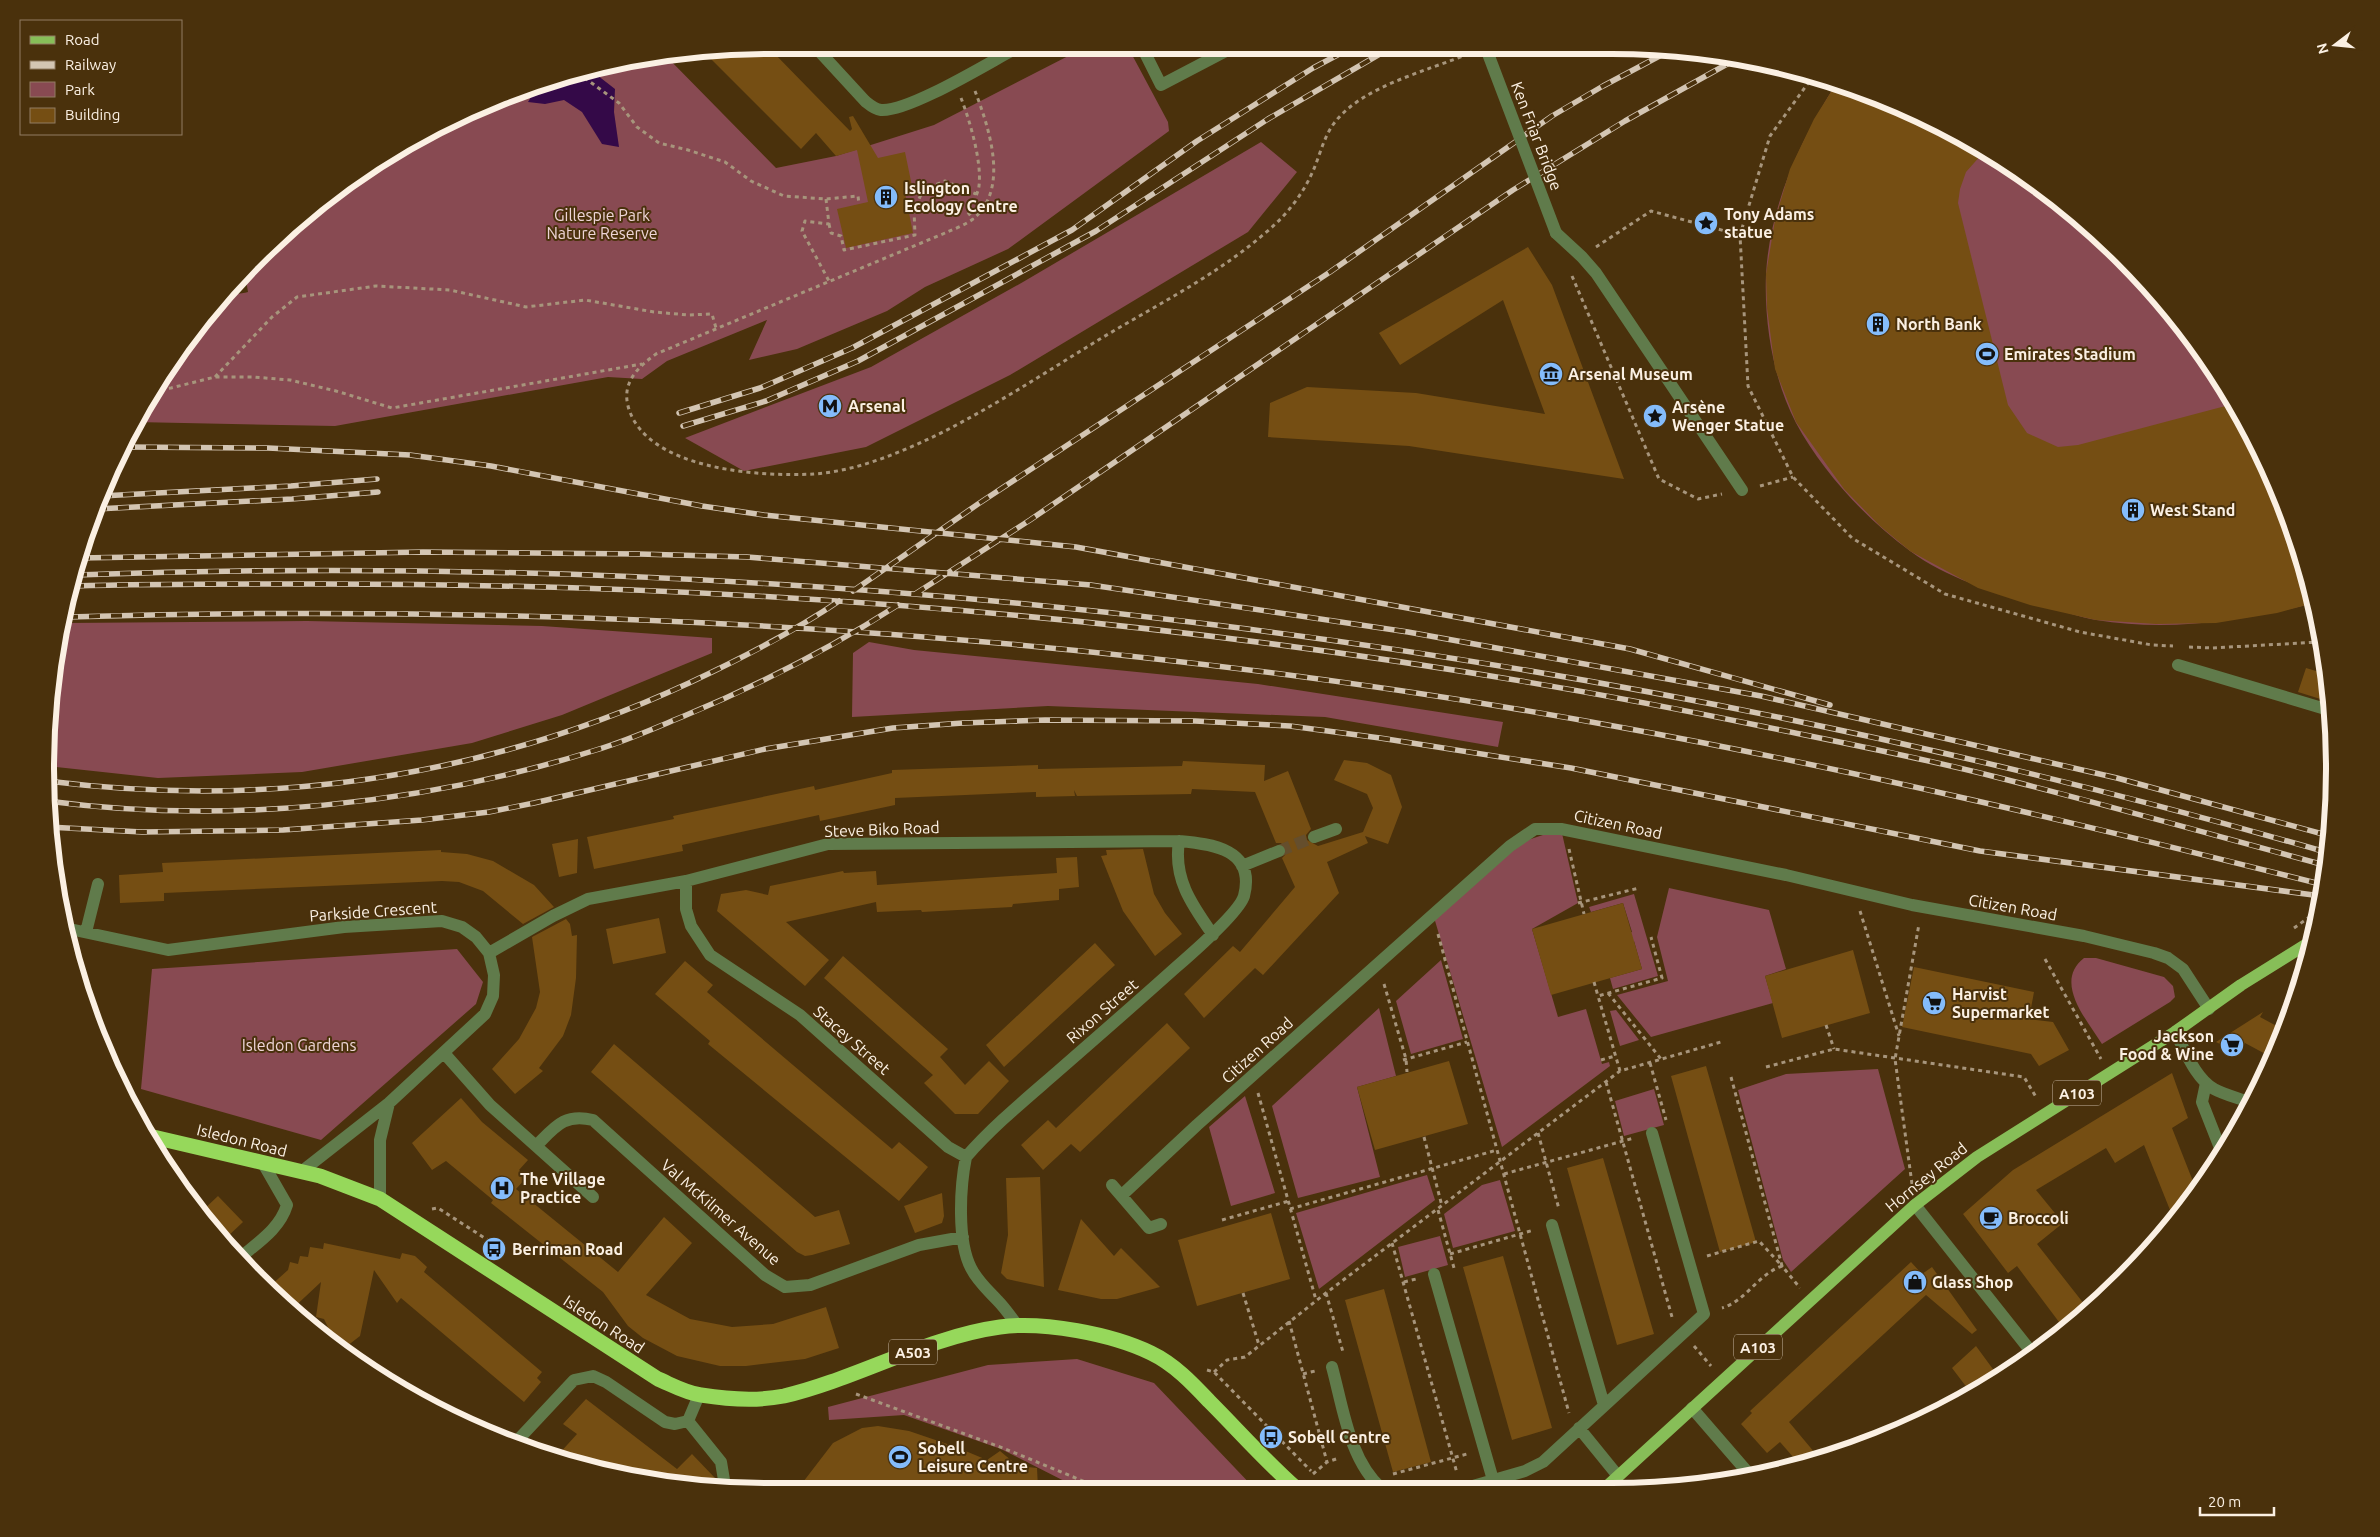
<svg xmlns="http://www.w3.org/2000/svg" width="2380" height="1537" font-family="Ubuntu,sans-serif">
<style>
.green{fill:#884a52}
.water{fill:#340948}
.building{fill:#754e13}
.lines{fill:none;stroke-linecap:round;stroke-linejoin:round}
.minor-tunnel{stroke:#654e2c;stroke-width:12;stroke-dasharray:12 6;stroke-linecap:butt}
.path{stroke:#a7957c;stroke-width:3;stroke-dasharray:4 4;stroke-linecap:butt}
.minor{stroke:#607b4b;stroke-width:12}
.major{stroke:#87be58;stroke-width:12}
.highway{stroke:#96d85b;stroke-width:15}
.rail-casing{stroke:#d3c5b3;stroke-width:5.5}
.rail{stroke:#4a310c;stroke-width:4;stroke-dasharray:11;stroke-linecap:butt}
.minor-bridge{stroke:#607b4b;stroke-width:12}
.labels{text-anchor:middle;dominant-baseline:central;stroke-width:4;stroke-linejoin:round;paint-order:stroke}
.shield{fill:#4a310c;stroke:#c6b7a2;stroke-width:1}
.shield-label{font-size:15px;font-weight:bold;fill:#fbf0e3}
.street-label{font-size:16px;fill:#fbf0e3;stroke:#4a310c}
.poi-label{font-size:16px;font-weight:bold;fill:#fbf0e3;stroke:#4a310c;text-anchor:start}
.park-label{font-size:16px;fill:#eed5d7;stroke:#4a310c}
.rim{fill:none;stroke:#fbf0e3;stroke-width:6}
</style>
<rect width="100%" height="100%" fill="#4a310c"/>
<path class="green" d="M1078,51H1130L1168,122L1169,131L1008,249L925,287L887,311L797,349L749,360L767,320L667,361L642,379L608,377L335,426L135,422C148,393 197,316 222,299C228,294 241,294 248,292L245,274L291,225L366,167L536,83L664,54L776,168L836,156L934,125Z
M1836,84L1931,119L2088,224L2185,328L2260,448L2310,581L2314,603C2244,621 2169,632 2096,620C2079,617 2062,611 2046,606C1998,593 1951,581 1910,551C1865,518 1822,471 1796,423C1773,379 1764,323 1766,274C1770,205 1800,141 1836,84Z
M1261,142L1297,172L1248,232L1010,375L866,447L744,471L685,438L871,367L1023,282Z
M307,621L542,626L712,638V653L562,715L472,743L302,772L158,778L47,766V721L66,623Z
M869,642L914,650L1258,684L1503,722L1498,747L1325,717L1048,706L852,717L853,653Z
M1561,829L1578,903L1532,929L1558,1017L1586,1009L1602,1064L1609,1062L1610,1066L1502,1147L1433,914L1510,846Z
M1669,888L1769,910L1786,969L1765,976L1773,1003L1651,1037L1617,995L1668,981L1657,937Z
M1634,894L1658,976L1613,989L1610,978L1642,969L1634,941L1617,946L1614,937L1632,932L1623,903L1591,912L1589,907Z
M457,949L483,982L476,1004L321,1140L141,1089L152,969Z
M2084,958H2096L2164,977L2173,986L2175,997L2170,1002L2102,1044C2087,1020 2053,982 2084,958Z
M1441,960L1463,1039L1411,1054L1396,1001Z
M1379,1008L1396,1076L1357,1087L1380,1177L1298,1198L1272,1106Z
M1616,1010L1639,1040L1620,1046L1610,1011Z
M1878,1069L1905,1169L1791,1272L1783,1260L1738,1090L1786,1074Z
M1654,1089L1664,1125L1624,1136L1615,1101Z
M1245,1096L1275,1193L1231,1206L1209,1127Z
M1427,1175L1435,1200L1319,1289L1296,1213Z
M1500,1180L1515,1231L1453,1248L1444,1214L1482,1185Z
M1440,1236L1448,1265L1405,1277L1398,1247Z
M1077,1359L1154,1383L1255,1489L1078,1488L1001,1449L904,1415L829,1420L828,1407L988,1365Z"/>
<path class="water" d="M597,75L615,89L614,112L619,147L602,144L582,112L564,100L545,104L528,102L539,83L568,76L579,80Z"/>
<path class="building" d="M703,51H772L850,131L852,129L849,117L853,116L878,158L905,152L913,191L905,193L913,233L846,248L837,209L868,202L857,150L836,156L816,133L801,149Z
M1836,84L1931,119L1982,154L1966,172L1960,189L1958,203L2008,405L2027,433L2058,447L2078,445L2233,404L2260,448L2310,581L2314,603L2277,613L2216,623L2156,624L2096,620L2030,605L1978,588L1910,551L1880,526L1844,489L1796,422L1775,369L1767,308L1766,274L1775,220L1790,169L1814,119Z
M1528,247L1552,285L1624,479L1409,446L1268,437L1270,403L1307,387L1416,393L1545,414L1503,300L1400,365L1379,333Z
M2306,668L2326,674L2330,702L2298,692Z
M1344,760L1367,763L1391,775L1402,807L1388,844L1365,836L1368,843L1327,862L1339,893L1263,975L1255,968L1204,1018L1184,994L1233,946L1240,952L1295,887L1282,858L1287,853L1286,848L1281,843H1276L1255,792L1192,789L1191,794L1077,796L1074,790L1075,796L1036,797V792L895,798V805L820,821L819,815L682,845L683,851L594,869L587,837L674,819L673,816L814,786L815,790L892,773V770L1038,765V769L1182,766L1183,761L1265,765L1264,781L1288,771L1311,829L1306,835L1307,840L1318,846L1363,832L1373,808L1367,794L1334,780Z
M578,839L577,873L559,877L552,844Z
M1143,849L1154,894L1165,913L1182,934L1155,956L1123,911L1101,856L1107,855L1106,850Z
M441,850V852L467,854L493,861L534,885L554,907L523,924L483,891L459,882L442,881L164,893V901L120,903L119,875L163,872L162,863Z
M1077,857L1079,887L1059,889V900L1013,904L1012,907L922,912L921,910L877,912L876,902L786,922L829,960L805,986L717,911L721,894L746,890L768,895L770,886L843,871L844,873L876,871L877,885L1057,873L1056,858Z
M1623,903L1642,969L1551,995L1532,929Z
M659,918L666,953L613,964L606,929Z
M566,919L570,924L572,936L577,935L576,978L571,1015L563,1036L539,1068L543,1071L515,1094L492,1069L519,1039L536,1008L540,992L532,937Z
M1095,943L1115,965L1004,1067L986,1045Z
M1853,950L1870,1013L1782,1038L1765,976Z
M843,956L948,1049L940,1057L965,1085L989,1061L1009,1081L978,1114H955L924,1083L933,1075L824,978Z
M685,961L713,985L707,992L892,1149L899,1142L928,1167L899,1201L708,1044L710,1041L655,994Z
M1914,967L2034,992L2029,1019L2053,1022L2069,1050L2039,1066L2031,1054L1902,1027Z
M2263,1012L2260,1017L2284,1030L2271,1057L2245,1043L2240,1054L2216,1042Z
M1167,1023L1190,1048L1080,1152L1071,1144L1043,1170L1021,1145L1048,1120L1056,1128Z
M614,1044L815,1217L839,1210L850,1244L812,1255L805,1256L797,1252L591,1072Z
M1449,1061L1468,1124L1375,1150L1357,1087Z
M1706,1066L1756,1242L1720,1252L1671,1076Z
M2172,1073L2188,1118L2172,1128L2196,1189L2174,1220L2144,1145L2115,1163L2106,1148L2036,1190L2063,1223L2037,1244L2088,1309L2065,1330L2017,1266L2008,1273L1963,1214L2013,1170Z
M461,1098L482,1122L528,1160L519,1170L527,1177L516,1189L618,1272L664,1217L692,1243L646,1295L690,1319L732,1327L773,1324L826,1307L839,1348L805,1359L746,1366H720L677,1356L643,1338L628,1326L603,1292L491,1203L493,1200L446,1161L432,1170L412,1143Z
M1603,1158L1654,1334L1617,1345L1567,1168Z
M1040,1177L1044,1287L1007,1279L1001,1273L1008,1235L1006,1178Z
M942,1193L944,1216L942,1223L915,1233L904,1206Z
M218,1196L243,1222L226,1238L202,1211Z
M1271,1213L1290,1279L1197,1306L1178,1240Z
M1081,1219L1114,1256L1121,1248L1160,1287L1117,1299H1101L1058,1290Z
M324,1243L400,1259L402,1253L415,1256L427,1267L424,1272L542,1372L537,1378L541,1382L524,1402L401,1298L397,1303L374,1270L360,1336L347,1346L336,1344L324,1319L316,1317L321,1282L290,1311L269,1287L288,1270L290,1262L298,1264L300,1256L308,1257L310,1247L323,1249Z
M1503,1256L1552,1428L1512,1440L1463,1267Z
M1911,1262L1922,1274L1932,1267L1977,1330L1972,1334L1926,1295L1789,1422L1820,1459L1801,1466L1780,1442L1767,1453L1741,1424L1752,1413L1750,1411Z
M1384,1289L1431,1462L1393,1472L1345,1300Z
M1976,1346L1998,1376L1971,1393L1952,1368Z
M586,1399L677,1469L692,1454L715,1478L717,1486H674L558,1455L577,1434L563,1424Z
M878,1426L909,1431L956,1447L987,1460L1000,1451L1018,1466L1037,1468L1038,1488L800,1486L833,1443L862,1428Z"/>
<g class="lines">
<path class="minor-tunnel" d="M1279,851L1314,837"/>
<path class="path" d="M578,73L619,103L637,127L659,143L688,150L725,162L751,181L784,196L826,199L858,196L859,204
M1814,75L1770,136L1740,235L1748,386L1793,477L1852,538L1945,594L2080,632L2152,645L2173,646
M975,91C989,128 1010,189 973,219C965,225 954,229 945,233L656,354C638,367 622,382 628,406C645,470 760,477 814,474C857,471 899,453 937,435C993,407 1046,372 1100,339C1155,306 1215,276 1264,234C1285,217 1302,196 1313,171C1320,155 1324,136 1335,122C1363,86 1427,71 1468,54
M961,98C970,121 982,162 979,186C978,194 972,204 967,211L973,219
M826,199L829,224L805,221L802,231L829,281
M829,224L831,233L841,236L844,250L915,235L914,210L923,190L945,181L976,194
M1596,247L1651,211L1740,235
M1572,276L1659,479L1698,499L1722,494
M215,377L272,317L297,297L376,286L450,290L526,307L585,300L654,312L688,315L712,314L716,328
M153,390L171,388L215,377H253L290,380L336,391L392,408L642,364
M1760,486L1793,477
M2189,647L2212,648L2320,642
M1569,849L1584,914
M1578,903L1639,888
M1860,911L1899,1036
M2294,928L2318,911
M1438,934L1569,1413
M2045,959L2101,1059
M1594,982L1598,996
M1384,984L1406,1059L1407,1072
M1608,993L1661,1059
M1826,1025L1834,1049
M1403,1060L1467,1042
M1601,1060L1615,1056
M1650,1063L1666,1120
M1766,1067L1834,1049L2024,1077L2036,1097
M1620,1071L1598,996L1662,978L1651,937
M1731,1077L1782,1266L1800,1288
M1606,1082L1672,1317
M1258,1093L1316,1300
M1538,1133L1559,1209
M1424,1137L1442,1206
M1504,1174L1634,1138
M1912,1184L1895,1059L1919,924
M432,1209L438,1208L497,1246L504,1254
M1290,1209L1497,1150
M1438,1210L1454,1268L1451,1269
M1222,1220L1289,1201
M1392,1243L1457,1473
M1450,1254L1534,1230
M1707,1256L1759,1241L1782,1266C1758,1274 1746,1301 1722,1308
M1404,1282L1416,1279
M1243,1293L1259,1345
M1326,1293L1343,1352
M1289,1321L1327,1462
M1694,1346L1711,1366
M1207,1370L1214,1372L1311,1471
M1214,1372L1227,1360L1245,1357L1326,1293L1620,1071L1721,1042
M1303,1374L1315,1371
M856,1394L1003,1448L1100,1488
M1313,1474L1327,1462L1339,1458
M1393,1474L1467,1454"/>
<path class="minor" d="M819,51L865,101C870,105 874,109 881,110C908,112 985,65 1011,51
M1144,51L1161,85L1226,51
M1556,233L1582,257L1596,273L1742,490
M2178,665L2332,711
M1314,837L1336,829
M1179,841C1173,879 1192,905 1213,935
M1242,866L1279,851
M686,881V909L691,926L710,955L800,1015L948,1147L966,1157C960,1187 957,1241 971,1268C978,1282 988,1290 998,1301C1005,1308 1011,1317 1017,1325
M65,928L168,950L344,927L442,921L462,927L476,937L489,953L494,975L493,996L485,1014L389,1103L301,1172
M86,932L98,884
M489,953L553,916L588,899L686,881L828,844L1179,841C1212,844 1256,849 1244,896C1239,913 1189,956 1174,969C1135,1004 1096,1038 1057,1072C1026,1099 993,1126 966,1157
M2175,1032C2185,1050 2195,1078 2214,1089C2225,1095 2239,1098 2251,1103
M444,1053L490,1105L593,1197
M2206,1083L2202,1102L2222,1153
M536,1146C555,1127 564,1113 593,1120L765,1275L785,1287L810,1285L919,1245L963,1237
M1112,1185L1149,1228L1161,1224
M1122,1195L1197,1125L1510,846L1535,829H1561L1786,875L1912,905L2084,936L2154,953L2168,958L2183,969L2209,1009
M380,1199V1140L389,1103
M1915,1205L2033,1354
M1552,1225L1604,1405
M242,1256C260,1241 280,1228 287,1205L264,1165
M1434,1274L1493,1480
M1332,1367C1343,1407 1349,1460 1382,1489
M1692,1408L1750,1475
M688,1421L721,1462L725,1486
M688,1421L699,1395
M1579,1428L1618,1476
M515,1443L574,1380L593,1376L606,1382L665,1422L675,1424L688,1421
M1459,1490L1525,1471L1543,1462L1704,1314L1652,1133"/>
<path class="major" d="M1603,1490L1915,1205L1977,1157L2175,1032L2241,985L2310,942"/>
<path class="highway" d="M149,1136L320,1176L380,1199L658,1379C672,1385 686,1393 701,1395C726,1399 759,1401 784,1396C856,1379 927,1337 1000,1327C1043,1321 1112,1334 1151,1353C1174,1364 1192,1383 1209,1401C1238,1430 1266,1462 1297,1489"/>
<g class="rail-casing">
<path id="rail" d="M679,413L760,388L852,348L1072,230L1197,141L1313,68L1345,51
M683,426L766,401L858,361L1096,231L1268,119L1385,51
M124,447L268,448L410,455L491,466L702,506L764,515L1076,547L1630,649L1830,705
M101,496L291,486L377,479
M96,509L292,499L378,492
M79,558L423,552L639,554L747,557L1091,585L1408,632L1761,696L2117,778L2330,836
M76,575C836,548 1599,642 2329,853
M73,586C146,584 219,584 291,584C784,582 1278,626 1761,726C1839,742 1918,757 1996,777C2107,805 2217,836 2328,866
M853,591L978,504L1330,272L1552,116L1603,86L1669,51
M915,594L1030,520L1513,190L1625,121L1738,58
M67,617C587,602 1108,633 1619,727C1856,770 2090,826 2324,885
M47,781C270,809 484,778 689,683C740,659 792,633 839,601
M47,801C227,825 422,805 596,750C626,741 655,728 684,716C761,684 828,650 898,605
M48,827L142,832L283,830L422,820L489,812L534,803L765,749L893,728L963,723L1045,720L1195,721L1290,726L1380,738L1571,768L1980,851L2321,896"/>
</g>
<use href="#rail" class="rail"/>
<path class="minor-bridge" d="M1487,51L1556,233"/>
</g>
<defs>
<g id="building-disc" transform="scale(1.25)"><circle r="9.5" fill="#84bcfb" stroke="#4a310c"/><path d="M-4-6H4V6H1V3H-1V6H-4ZM-2.5-4.3h1.7v1.8h-1.7ZM.8-4.3h1.7v1.8H.8ZM-2.5-1h1.7V.8h-1.7ZM.8-1h1.7V.8H.8Z" fill="#111"/></g>
<g id="sight-disc" transform="scale(1.25)"><circle r="9.5" fill="#84bcfb" stroke="#4a310c"/><path d="M0-6L1.8-2.2L6-1.7L2.9 1.2L3.7 5.4L0 3.3L-3.7 5.4L-2.9 1.2L-6-1.7L-1.8-2.2Z" fill="#111"/></g>
<g id="stadium-disc" transform="scale(1.25)"><circle r="9.5" fill="#84bcfb" stroke="#4a310c"/><path d="M0-5a6.5 5 0 1 0 0 10a6.5 5 0 1 0 0-10ZM-3.5-1.8h7v3.6h-7Z" fill="#111"/></g>
<g id="museum-disc" transform="scale(1.25)"><circle r="9.5" fill="#84bcfb" stroke="#4a310c"/><path d="M0-6L6-3V-2H-6V-3ZM-5-1h2V3h-2ZM-1-1h2V3h-2ZM3-1h2V3H3ZM-6 4H6V6H-6Z" fill="#111"/></g>
<g id="metro-disc" transform="scale(1.25)"><circle r="9.5" fill="#84bcfb" stroke="#4a310c"/><path d="M-5.5 5V-5H-3L0 0L3-5H5.5V5H3V-.5L0 4L-3-.5V5Z" fill="#111"/></g>
<g id="supermarket-disc" transform="scale(1.25)"><circle r="9.5" fill="#84bcfb" stroke="#4a310c"/><path d="M-6-5.5h2.5l.6 2H6L4.5 2H-2.5L-4.4-4H-6ZM-1.5 3.2a1.3 1.3 0 1 0 .1 0ZM3 3.2a1.3 1.3 0 1 0 .1 0Z" fill="#111"/></g>
<g id="hospital-disc" transform="scale(1.25)"><circle r="9.5" fill="#84bcfb" stroke="#4a310c"/><path d="M-5-5h3v3.5h4V-5h3V5h-3V1.5h-4V5h-3Z" fill="#111"/></g>
<g id="cafe-disc" transform="scale(1.25)"><circle r="9.5" fill="#84bcfb" stroke="#4a310c"/><path d="M-5.5-4.5H6V0H3Q3 3.5 0 3.5H-2.5Q-5.5 3.5-5.5 0ZM3-3.2v2h1.7v-2ZM-6 4.5H4V6H-6Z" fill="#111"/></g>
<g id="bus-disc" transform="scale(1.25)"><circle r="9.5" fill="#84bcfb" stroke="#4a310c"/><path d="M-5-6H5V4H4V6H2V4H-2V6H-4V4H-5ZM-3.5-4V0h7V-4ZM-3.5 1.2v1.5H-2V1.2ZM2 1.2v1.5H3.5V1.2Z" fill="#111"/></g>
<g id="shop-disc" transform="scale(1.25)"><circle r="9.5" fill="#84bcfb" stroke="#4a310c"/><path d="M-5-2.5h2.3a2.7 3.5 0 0 1 5.4 0H5L5.5 6h-11ZM-1.5-2.5h3a1.5 2.3 0 0 0-3 0Z" fill="#111"/></g>
</defs>
<g fill-rule="evenodd">
<use href="#building-disc" x="886" y="197"/>
<use href="#sight-disc" x="1706" y="223"/>
<use href="#building-disc" x="1878" y="324"/>
<use href="#stadium-disc" x="1987" y="354"/>
<use href="#museum-disc" x="1551" y="374"/>
<use href="#metro-disc" x="830" y="406"/>
<use href="#sight-disc" x="1655" y="416"/>
<use href="#building-disc" x="2133" y="510"/>
<use href="#supermarket-disc" x="1934" y="1003"/>
<use href="#supermarket-disc" x="2232" y="1045"/>
<use href="#hospital-disc" x="502" y="1188"/>
<use href="#cafe-disc" x="1991" y="1218"/>
<use href="#bus-disc" x="494" y="1249"/>
<use href="#shop-disc" x="1915" y="1282"/>
<use href="#bus-disc" x="1271" y="1437"/>
<use href="#stadium-disc" x="900" y="1457"/>
</g>
<g class="labels">
<g class="shield">
<rect x="2053" y="1080.5" width="48" height="25" rx="4"/>
<rect x="1734" y="1334.5" width="48" height="25" rx="4"/>
<rect x="889" y="1339.5" width="48" height="25" rx="4"/>
</g>
<g class="shield-label">
<text x="2077" y="1093">A103</text>
<text x="1758" y="1347">A103</text>
<text x="913" y="1352">A503</text>
</g>
<g class="street-label">
<text transform="translate(1537 136) rotate(69)">Ken Friar Bridge</text>
<text transform="translate(1618 824) rotate(12)">Citizen Road</text>
<text transform="translate(882 829) rotate(-2)">Steve Biko Road</text>
<text transform="translate(2013 907) rotate(10)">Citizen Road</text>
<text transform="translate(373 911) rotate(-4)">Parkside Crescent</text>
<text transform="translate(1102 1011) rotate(-41)">Rixon Street</text>
<text transform="translate(852 1040) rotate(41)">Stacey Street</text>
<text transform="translate(1257 1050) rotate(-42)">Citizen Road</text>
<text transform="translate(242 1140) rotate(14)">Isledon Road</text>
<text transform="translate(1926 1177) rotate(-39)">Hornsey Road</text>
<text transform="translate(721 1212) rotate(41)">Val McKilmer Avenue</text>
<text transform="translate(604 1324) rotate(33)">Isledon Road</text>
</g>
<g class="poi-label">
<text x="904" y="188">Islington<tspan x="904" dy="18">Ecology Centre</tspan></text>
<text x="1724" y="214">Tony Adams<tspan x="1724" dy="18">statue</tspan></text>
<text x="1896" y="324">North Bank</text>
<text x="2004" y="354">Emirates Stadium</text>
<text x="1568" y="374">Arsenal Museum</text>
<text x="848" y="406">Arsenal</text>
<text x="1672" y="407">Arsène<tspan x="1672" dy="18">Wenger Statue</tspan></text>
<text x="2150" y="510">West Stand</text>
<text x="1952" y="994">Harvist<tspan x="1952" dy="18">Supermarket</tspan></text>
<text x="2214" y="1036" text-anchor="end">Jackson<tspan x="2214" dy="18">Food &amp; Wine</tspan></text>
<text x="520" y="1179">The Village<tspan x="520" dy="18">Practice</tspan></text>
<text x="2008" y="1218">Broccoli</text>
<text x="512" y="1249">Berriman Road</text>
<text x="1932" y="1282">Glass Shop</text>
<text x="1288" y="1437">Sobell Centre</text>
<text x="918" y="1448">Sobell<tspan x="918" dy="18">Leisure Centre</tspan></text>
</g>
<g class="park-label">
<text x="602" y="215">Gillespie Park<tspan x="602" dy="18">Nature Reserve</tspan></text>
<text x="299" y="1045">Isledon Gardens</text>
</g>
</g>
<path d="M0 0H2380V1537H0ZM768 54H1612A714 714 0 0 1 2326 768V769A714 714 0 0 1 1612 1483H768A714 714 0 0 1 54 769V768A714 714 0 0 1 768 54Z" fill="#4a310c" fill-rule="evenodd"/>
<path class="rim" d="M768 54H1612A714 714 0 0 1 2326 768V769A714 714 0 0 1 1612 1483H768A714 714 0 0 1 54 769V768A714 714 0 0 1 768 54Z"/>
<rect x="20" y="20" width="162" height="115" fill="#4a310c" stroke="#917d62"/>
<rect x="30" y="36" width="25" height="8" fill="#87be58" stroke="#917d62"/>
<text x="65" y="45" font-size="15" fill="#fbf0e3">Road</text>
<rect x="30" y="61" width="25" height="8" fill="#d3c5b3" stroke="#917d62"/>
<text x="65" y="70" font-size="15" fill="#fbf0e3">Railway</text>
<rect x="30" y="82" width="25" height="15" fill="#884a52" stroke="#917d62"/>
<text x="65" y="95" font-size="15" fill="#fbf0e3">Park</text>
<rect x="30" y="108" width="25" height="15" fill="#754e13" stroke="#917d62"/>
<text x="65" y="120" font-size="15" fill="#fbf0e3">Building</text>
<g transform="translate(2335 45) rotate(254)" stroke="#4a310c" stroke-width="4" paint-order="stroke">
<path d="M0-4L9 19L0 12L-9 19Z" fill="#fbf0e3"/>
<text y="-8" font-size="14" font-weight="bold" text-anchor="middle" fill="#fbf0e3">N</text>
</g>
<path d="M2200 1507v8h74v-8" fill="none" stroke="#fbf0e3" stroke-width="2.5"/>
<text x="2208" y="1507" font-size="15" fill="#fbf0e3" stroke="#4a310c" stroke-width="4" paint-order="stroke">20 m</text>
</svg>
